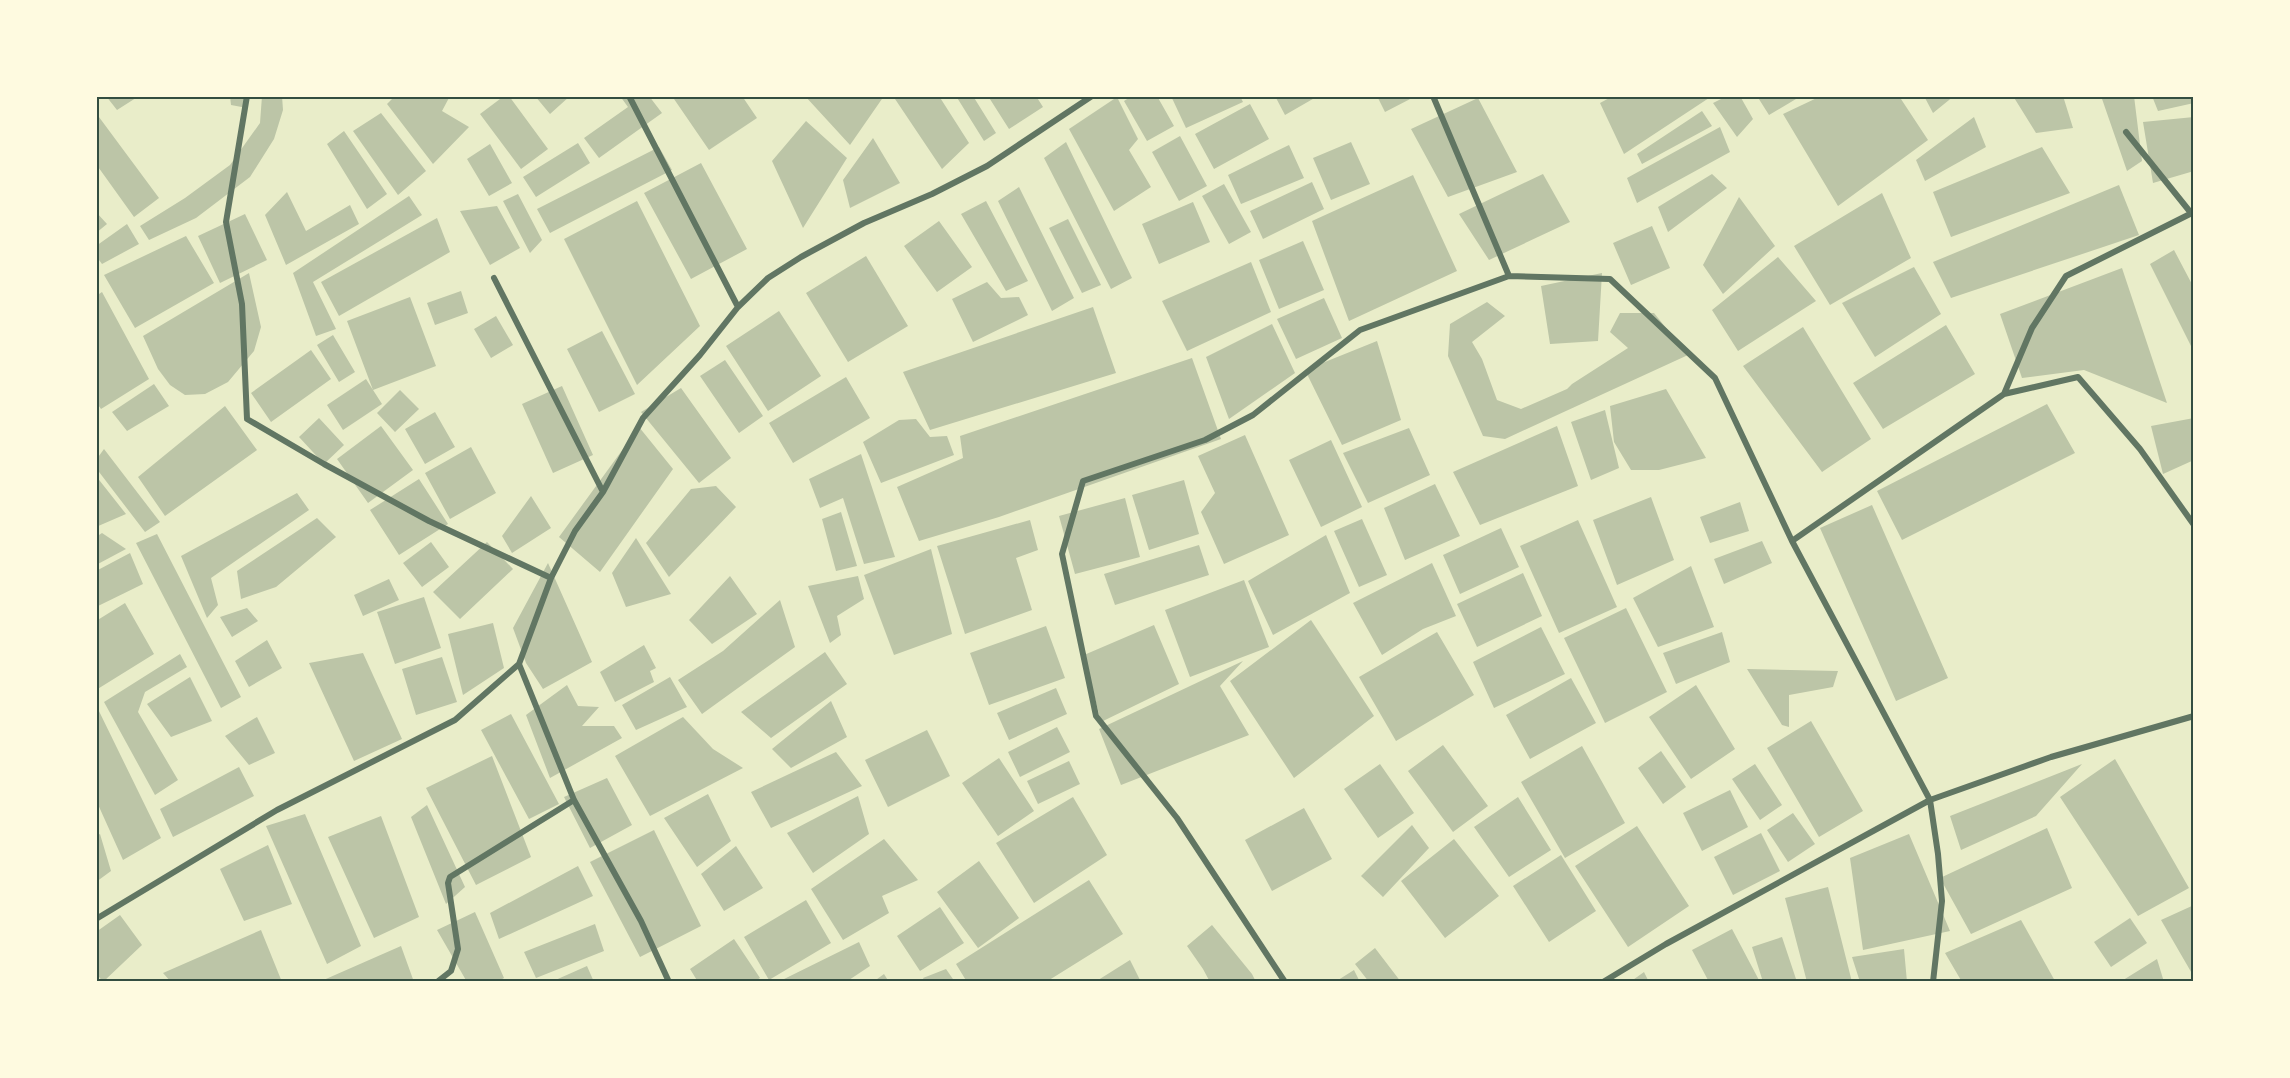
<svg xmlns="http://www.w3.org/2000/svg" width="2290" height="1078" font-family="'Source Sans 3',sans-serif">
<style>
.building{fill:#bcc5a7}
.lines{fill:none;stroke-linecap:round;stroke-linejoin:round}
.minor{stroke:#617663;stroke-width:6}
.neatline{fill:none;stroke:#344e41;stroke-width:2}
</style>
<rect width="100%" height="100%" fill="#e9edc9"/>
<path class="building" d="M106,96H139L117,110Z
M230,96H246L247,108L231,105Z
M262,96H282L283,110L274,139L250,177L196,218L149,240L140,226L185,198L230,165L260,123Z
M395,96H450L442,111L469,127L433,164L387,104Z
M504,96H509L548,149L521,169L480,114Z
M535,96H570L550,114Z
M620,96H649L662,113L599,158L584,138L628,107Z
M678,96H742L757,118L709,150L674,99Z
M805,96H884L850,145Z
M893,96H939L969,143L942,169Z
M956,96H973L996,133L984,141Z
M988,96H1036L1043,107L1009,129Z
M1132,96H1157L1174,126L1147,141L1124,101Z
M1171,96H1240L1243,102L1186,128Z
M1275,96H1318L1285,115Z
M1377,96H1416L1385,112Z
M1613,96H1712L1624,154L1600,103Z
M1727,96H1740L1753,119L1737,137L1713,103Z
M1757,96H1801L1769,115Z
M1821,96H1899L1928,140L1838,206L1783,114Z
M1924,96H1954L1933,113Z
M2013,96H2063L2073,128L2036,133Z
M2101,96H2134L2142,161L2127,171Z
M2152,96H2194V103L2158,111Z
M1117,97L1138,139L1129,150L1151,187L1114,211L1069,129Z
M1478,98L1517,172L1448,197L1411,129Z
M1250,104L1269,139L1214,169L1195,134Z
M1702,111L1712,126L1642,164L1637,154Z
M96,113L159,198L134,217L96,164Z
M381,113L426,171L398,195L353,131Z
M1974,117L1986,147L1925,181L1916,160Z
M2194,117V171L2153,183L2143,122Z
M806,121L847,158L803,228L772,161Z
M1720,127L1730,152L1637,203L1627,178Z
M344,131L387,194L367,209L327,144Z
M1180,136L1207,186L1179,201L1152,152Z
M873,138L900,183L850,208L843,180Z
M1066,142L1132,278L1111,289L1044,158Z
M1351,142L1370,184L1331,200L1313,158Z
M578,143L590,163L536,197L523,177Z
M490,144L512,183L489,196L467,159Z
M1289,145L1304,178L1241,204L1228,175Z
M659,147L672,170L550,233L537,209Z
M2042,147L2070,193L1951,237L1933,192Z
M701,163L747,249L691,279L644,193Z
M1543,174L1570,222L1489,260L1459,214Z
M1712,174L1727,188L1668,232L1658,207Z
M1413,175L1457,271L1349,321L1312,221Z
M1312,182L1324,209L1263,239L1250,211Z
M1224,184L1251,232L1229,244L1202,196Z
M2119,185L2139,235L1951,298L1933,262Z
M1019,187L1074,298L1052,311L998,201Z
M287,192L306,231L350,205L359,224L286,265L265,215Z
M1882,193L1911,258L1830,305L1794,246Z
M518,194L542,240L530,253L503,201Z
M409,196L422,215L313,282L336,329L316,336L293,273Z
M1739,197L1775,246L1723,294L1703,265Z
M637,201L700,326L637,385L564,239Z
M986,201L1028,281L1006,291L961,214Z
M1193,202L1210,242L1159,264L1142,224Z
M497,206L520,248L490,265L460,211Z
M96,212L107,224L96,233Z
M245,214L267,260L220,283L198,236Z
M437,218L450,252L339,316L321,282Z
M1068,219L1101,285L1082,293L1049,228Z
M939,221L972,267L937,292L904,246Z
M127,224L139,244L102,264L96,256V246Z
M1652,226L1670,268L1631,285L1613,243Z
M186,236L214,283L135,328L104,275Z
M1303,241L1324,290L1279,309L1259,260Z
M2174,250L2194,288V352L2150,264Z
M866,256L908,326L848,362L806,293Z
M1778,257L1816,301L1738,351L1712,310Z
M1251,262L1271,312L1187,351L1162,301Z
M1914,267L1941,314L1875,357L1842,303Z
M2122,268L2167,403L2084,370L2022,378L2000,314Z
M249,273L261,327L254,351L228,382L205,394L185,395L170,385L158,369L143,336Z
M1602,273L1598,341L1550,344L1541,286Z
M987,282L1001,298L1019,297L1028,315L973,342L952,299Z
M461,291L468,313L435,325L427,303Z
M102,292L149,379L101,409L96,402V296Z
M410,297L436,366L373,390L347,321Z
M1324,298L1342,338L1296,359L1277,319Z
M1487,302L1505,316L1472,342L1482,359L1497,400L1521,409L1567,389L1572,384L1628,348L1610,332L1620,313H1654L1688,355L1505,439L1483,436L1448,356L1450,324Z
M1093,307L1116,373L930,430L903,372Z
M779,311L821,376L768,411L726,346Z
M496,316L513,345L491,358L474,329Z
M1272,324L1295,373L1229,419L1206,357Z
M1946,325L1975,374L1883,429L1853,383Z
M1803,327L1871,439L1822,472L1743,366Z
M602,331L635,394L599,412L567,349Z
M333,335L355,372L339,382L317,345Z
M1377,341L1401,420L1342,445L1305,370Z
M311,350L331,379L271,422L251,393Z
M1192,358L1221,439L999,517L919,541L897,487L963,458L960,436Z
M725,360L763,416L739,433L700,376Z
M846,377L870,418L793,463L769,423Z
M366,379L382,404L343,430L327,405Z
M154,384L169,406L127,431L112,412Z
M562,386L593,455L553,473L522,404Z
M681,388L731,458L699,483L641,412Z
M1666,389L1706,458L1659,470H1631L1614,442L1610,406Z
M400,390L419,409L395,432L377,413Z
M2047,404L2075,453L1902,540L1877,491Z
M225,406L257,450L165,516L138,477Z
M1605,410L1619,468L1591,480L1571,422Z
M435,412L455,447L425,464L405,429Z
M319,418L344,445L324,464L299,437Z
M2194,418V460L2163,474L2151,426Z
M916,419L930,437L947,436L954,455L881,483L863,442L899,420Z
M381,426L413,470L368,503L337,459Z
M1557,426L1578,486L1480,525L1453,472Z
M639,427L673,469L600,572L559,537Z
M1409,428L1430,475L1368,503L1343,453Z
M1245,435L1289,535L1224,564L1201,512L1215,493L1198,456Z
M1331,440L1362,507L1321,527L1289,460Z
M471,447L496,493L450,519L425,473Z
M104,449L160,522L145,532L96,468V460Z
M861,454L895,557L864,564L843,498L820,508L809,479Z
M96,476L126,514L96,527Z
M419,479L448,524L399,555L370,510Z
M1184,480L1199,534L1149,550L1132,495Z
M1435,484L1460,536L1405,560L1384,508Z
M716,486L736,507L669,577L646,543L691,489Z
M297,493L309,510L211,578L218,605L207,618L181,556Z
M531,496L551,528L512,553L502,536Z
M1651,497L1674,560L1617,585L1593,520Z
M1125,498L1140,557L1075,574L1059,516Z
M1740,502L1749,531L1710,543L1700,517Z
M1872,505L1948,678L1896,701L1820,528Z
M841,512L857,566L836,571L822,519Z
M317,518L336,537L276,587L241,599L237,571Z
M1362,519L1387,575L1359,587L1334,531Z
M1030,520L1038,550L1016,558L1032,610L965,634L937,546Z
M1578,520L1617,607L1559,633L1520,546Z
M1501,528L1519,567L1460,594L1443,555Z
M102,533L126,549L96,565V537Z
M157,534L241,697L221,708L136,543Z
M1326,535L1350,593L1273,635L1248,581Z
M636,538L671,594L626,607L612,573Z
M1762,541L1772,563L1724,584L1714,559Z
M431,542L449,567L422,587L403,563Z
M487,542L513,569L460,619L433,592Z
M1199,545L1209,575L1115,605L1104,574Z
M931,549L952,634L894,655L864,575Z
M130,553L143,584L96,607V571Z
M548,563L592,662L543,689L526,663L513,628Z
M1432,563L1456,616L1423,629L1382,655L1353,603Z
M1691,566L1714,627L1658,647L1633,598Z
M1523,573L1542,616L1477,647L1457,604Z
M730,576L757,614L712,644L689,620Z
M858,576L864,599L837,616L841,635L830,643L808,586Z
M389,579L399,600L363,616L354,595Z
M1244,580L1269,647L1190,677L1165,610Z
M424,597L441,648L395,664L377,612Z
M780,600L795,647L702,714L678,680L723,651Z
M125,603L154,654L96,690V621Z
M247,608L258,621L232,637L220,617Z
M1626,608L1667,692L1605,723L1564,638Z
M1311,620L1374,716L1294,778L1230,681Z
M493,623L504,668L463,695L448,634Z
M1154,625L1179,684L1101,722L1084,655Z
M1046,626L1065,678L989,705L970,653Z
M1541,627L1565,674L1494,708L1473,662Z
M1437,632L1474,695L1396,741L1359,677Z
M1722,632L1730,662L1676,684L1663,653Z
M267,640L282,668L249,687L235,661Z
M644,645L656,668L650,671L654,682L615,702L600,672Z
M825,652L847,684L771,738L741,712Z
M363,653L402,739L354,761L309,663Z
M180,654L187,667L145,692L138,712L178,780L155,795L104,702Z
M442,657L457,702L416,715L402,669Z
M1243,661L1220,686L1249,735L1121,785L1099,729Z
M1747,669L1838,671L1833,687L1789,695V727L1782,725Z
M190,677L212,721L171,737L147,704Z
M670,677L687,707L636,730L622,705Z
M1571,678L1596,723L1530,759L1506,715Z
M567,685L578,706L599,707L582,726H614L622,738L550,778L526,715Z
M1696,685L1735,749L1691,779L1649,717Z
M1056,688L1067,714L1009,740L997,713Z
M831,701L847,737L791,768L772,749Z
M96,705L161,838L123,860L96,800Z
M511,714L559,804L529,819L481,730Z
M257,717L275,753L249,765L225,736Z
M683,717L713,749L743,768L650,816L615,756Z
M1811,721L1863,811L1819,837L1767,748Z
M1057,727L1070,752L1020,777L1008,752Z
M927,730L950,776L888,807L865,760Z
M1443,745L1488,806L1453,832L1408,771Z
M1582,746L1625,823L1565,858L1521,782Z
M1661,751L1686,787L1663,804L1638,768Z
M836,752L862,786L771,828L751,792Z
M492,756L531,857L476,885L426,788Z
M999,758L1034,811L998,836L962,783Z
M2115,759L2189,888L2138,916L2060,797Z
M1069,761L1080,784L1038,804L1027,781Z
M1380,764L1414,813L1378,838L1344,789Z
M1755,764L1782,805L1760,820L1732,779Z
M2082,764L2036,816L1961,850L1950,816Z
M239,767L254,796L173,837L160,809Z
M607,778L632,825L590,848L564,797Z
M1730,790L1748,827L1702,851L1683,813Z
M708,794L731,841L697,867L664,818Z
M858,796L869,834L813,873L787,833Z
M1073,797L1107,855L1034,903L996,843Z
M1518,797L1551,850L1509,877L1474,827Z
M427,805L465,887L446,904L411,817Z
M1304,808L1332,859L1272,891L1245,840Z
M1793,813L1815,844L1788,862L1767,830Z
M305,814L361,946L327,964L266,826Z
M381,816L419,917L374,938L328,837Z
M1412,825L1429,848L1383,897L1361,876Z
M1637,826L1689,906L1628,947L1575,866Z
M2047,828L2072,888L1971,934L1940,878Z
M654,830L701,926L640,957L590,862Z
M1761,833L1780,871L1733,895L1714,857Z
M100,834L111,871L96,882V836Z
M1909,834L1950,931L1863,950L1850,858Z
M884,839L918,880L882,896L889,913L843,940L811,889Z
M1454,839L1499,896L1445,938L1401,881Z
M268,845L292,904L244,921L220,869Z
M736,846L763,888L724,911L701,874Z
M1561,855L1596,911L1549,942L1513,886Z
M979,861L1019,918L978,948L937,892Z
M578,866L593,896L499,939L490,913Z
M1089,880L1123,934L1046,982H967L956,964Z
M1828,887L1852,982H1807L1785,898Z
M806,900L831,943L769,980L744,937Z
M2194,905V977L2161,920Z
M940,907L964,943L920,971L897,936Z
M475,912L504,978L497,982H467L437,930Z
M120,915L142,945L103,982L96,973V932Z
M2130,918L2147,943L2111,967L2094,942Z
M2021,920L2055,981L1962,982L1945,953Z
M595,924L604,951L536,978L524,952Z
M1212,925L1252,974L1256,982H1210L1203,969L1187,946Z
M1732,929L1760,982H1709L1692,950Z
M261,930L282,982H171L163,973Z
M1782,937L1797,982H1763L1752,947Z
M734,939L760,978L754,982H698L690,969Z
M859,942L870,966L846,982H778Z
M401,946L414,982H319Z
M1375,948L1401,982H1369L1355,964Z
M1904,949L1907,982H1860L1852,957Z
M2157,959L2164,982H2120Z
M1130,960L1141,982H1095Z
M587,966L594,982H551Z
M946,969L955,982H925L923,978Z
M1354,970L1360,982H1335Z
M1644,972L1649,982H1630Z
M884,974L889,982H873Z"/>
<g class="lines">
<path class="minor" d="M247,96L226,222L242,304L247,419L324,464L429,521L551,578
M629,96L738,307
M1433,96L1509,276
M2126,132L2191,213
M494,278L603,492
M2004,394L2032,328L2066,276L2194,212
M1792,541L2004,394L2078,377L2140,449L2194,525
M519,664L574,800L641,921L669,982
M96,919L277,810L455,720L519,664L551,578L575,531L603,492L643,418L700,355L738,307L768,278L801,257L864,223L932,194L987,166L1092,96
M437,982L451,971L458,949L448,883L450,877L574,800
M1285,982L1177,818L1096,716L1062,554L1083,481L1205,440L1253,415L1360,330L1509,276L1610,279L1715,378L1792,541L1930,800L1938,854L1942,901L1933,982
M1603,982L1666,944L1930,800L2051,757L2194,716"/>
</g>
<rect width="2290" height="1078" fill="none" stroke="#fefae0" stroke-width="195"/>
<rect x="98" y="98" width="2094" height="882" class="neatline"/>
</svg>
